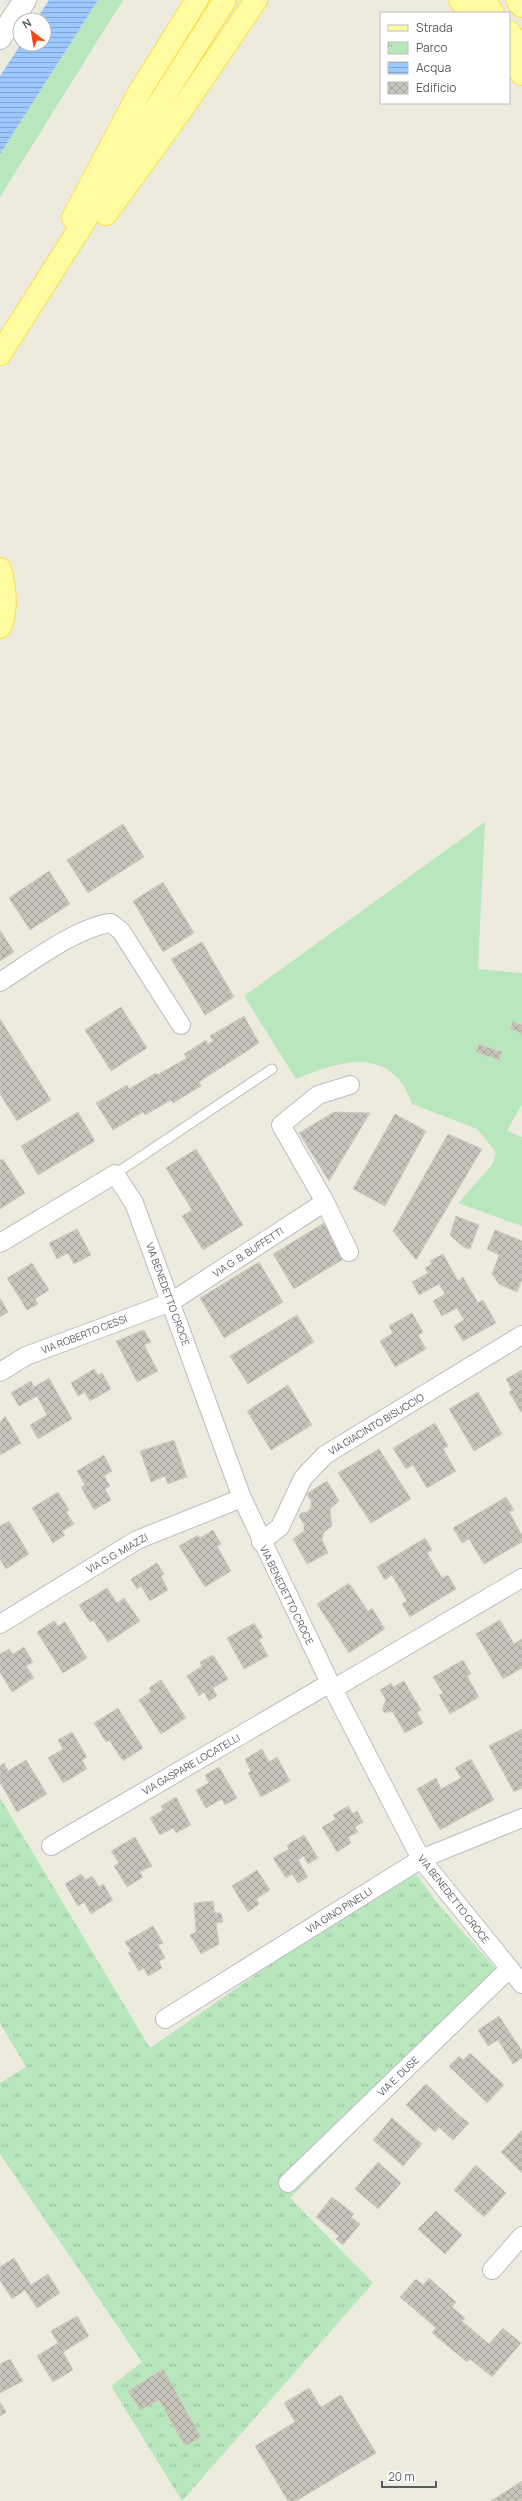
<svg xmlns="http://www.w3.org/2000/svg" width="522" height="2501" font-family="Manrope,sans-serif">
<style>
.green{fill:#b8e7bd}
.park{fill:url(#park-tufts)}
.water{fill:url(#water-rules)}
.building{fill:url(#building-cross-hatch);stroke:#d1cdbc}
.lines{fill:none;stroke-linecap:round;stroke-linejoin:round}
.lane-casing{stroke:#bcbdc4;stroke-width:11}
.street-casing{stroke:#bcbdc4;stroke-width:20}
.secondary-casing{stroke:#bbbec6;stroke-width:24}
.primary-casing{stroke:#fcdf47;stroke-width:24}
.lane{stroke:#fff;stroke-width:9}
.street{stroke:#fff;stroke-width:18}
.secondary{stroke:#fff;stroke-width:22}
.primary{stroke:#fffba1;stroke-width:22}
.labels{text-anchor:middle;dominant-baseline:central;stroke-width:3;stroke-linejoin:round;paint-order:stroke}
.street-label{font-size:10px;fill:#585b61;stroke:#fff}
</style>
<defs>
<pattern id="park-tufts" width="24" height="20" patternUnits="userSpaceOnUse"><rect width="24" height="20" fill="#b8e7bd"/><path d="M3 7l-1-3M5 7V3M7 7l1-3M15 17l-1-3M17 17v-4M19 17l1-3" fill="none" stroke="#98be9d"/></pattern>
<pattern id="water-rules" width="6" height="5" patternUnits="userSpaceOnUse"><rect width="6" height="5" fill="#9cc8ff"/><path d="M0 2.5h6" fill="none" stroke="#82a5d2"/></pattern>
<pattern id="building-cross-hatch" width="8" height="8" patternUnits="userSpaceOnUse"><rect width="8" height="8" fill="#c7c5bb"/><path d="M0 0l8 8M0 8l8-8" fill="none" stroke="#a4a39b"/></pattern>
</defs>
<rect width="100%" height="100%" fill="#ecebde"/>
<path class="green" d="M98,0H123L0,197V154Z
M485,822L478,969L522,973V1104L507,1131L522,1137V1226L458,1203L492,1165L496,1152L477,1129L412,1104C393,1045 340,1060 296,1079L244,996Z"/>
<path class="park" d="M0,1798L150,2048L411,1867L437,1903L505,1979L290,2198L373,2283L182,2501L111,2386L142,2362L0,2154V2083L26,2067L0,2023Z"/>
<path class="water" d="M49,0H98L0,154V76L21,44H44V20H36Z"/>
<path class="building" d="M123,824L144,857L88,893L67,860Z
M49,871L70,904L30,930L9,898Z
M163,882L194,933L163,952L133,901Z
M0,930L14,952L0,961Z
M202,942L234,997L205,1015L171,959Z
M121,1007L147,1048L111,1071L85,1030Z
M244,1016L259,1043L199,1082L201,1086L173,1103L171,1100L145,1115L143,1112L113,1130L96,1103L127,1085L129,1089L156,1073L157,1075L187,1058L184,1054L206,1040L208,1044L213,1041L210,1036Z
M0,1019L51,1100L17,1121L0,1094Z
M513,1021L522,1025V1036L521,1033L510,1029Z
M479,1044L502,1052L499,1060L476,1052Z
M78,1112L95,1141L38,1175L21,1146Z
M334,1112L370,1113L329,1181L299,1133Z
M395,1114L426,1131L385,1206L353,1189Z
M448,1134L482,1149L416,1260L393,1231Z
M196,1149L243,1225L203,1250L182,1216L192,1210L166,1168Z
M3,1159L25,1193L0,1209V1160Z
M456,1216L479,1225L470,1249L463,1247L450,1235Z
M324,1223L345,1258L294,1289L273,1254Z
M77,1229L91,1255L74,1264L68,1253L57,1259L49,1243Z
M495,1230L522,1241V1279L517,1292L499,1284L492,1274L499,1255L487,1249Z
M443,1254L458,1281L463,1277L478,1303L483,1300L496,1323L463,1341L454,1326L464,1320L457,1308L442,1316L433,1301L445,1294L439,1284L419,1295L412,1282L428,1273L425,1268L432,1264L430,1261Z
M259,1262L283,1302L224,1338L200,1298Z
M32,1263L49,1290L35,1299L38,1304L27,1310L7,1278Z
M0,1298L8,1312L0,1317Z
M412,1313L423,1332L418,1335L426,1349L395,1367L380,1341L393,1333L389,1326Z
M297,1315L314,1342L248,1384L230,1356Z
M144,1330L151,1342L144,1345L158,1371L137,1382L116,1341Z
M94,1369L98,1375L102,1373L111,1389L90,1401L85,1392L78,1396L71,1383Z
M522,1370V1412H521L509,1392L512,1390L506,1379Z
M49,1378L72,1419L38,1439L30,1425L47,1415L37,1396L19,1406L11,1393L31,1381L34,1387Z
M288,1385L312,1425L271,1450L247,1411Z
M478,1392L502,1434L474,1451L449,1409Z
M5,1416L21,1443L0,1455V1423Z
M435,1423L448,1446L443,1449L456,1471L427,1488L413,1465L406,1469L393,1448Z
M174,1440L187,1477L168,1484L165,1476L151,1482L140,1451Z
M379,1449L411,1499L371,1523L338,1473Z
M104,1455L112,1471L104,1476L110,1486L105,1489L111,1500L94,1510L81,1487L85,1485L77,1471Z
M327,1481L339,1501L330,1509L332,1526L324,1532L322,1539L328,1553L307,1564L293,1539L304,1531V1524L299,1517L301,1513L307,1512L311,1508V1500L306,1494Z
M58,1492L69,1510L66,1512L74,1524L62,1531L65,1535L53,1543L32,1508Z
M506,1497L514,1510L509,1512L522,1535V1542L484,1564L469,1539L462,1543L453,1528Z
M9,1521L29,1554L6,1569L0,1559V1526Z
M213,1530L221,1544L217,1546L231,1571L205,1587L179,1546L198,1535L200,1538Z
M425,1538L432,1550L427,1553L442,1578L448,1575L456,1589L410,1617L402,1604L407,1601L392,1575L385,1580L377,1567Z
M157,1563L164,1574L161,1576L168,1590L150,1601L141,1586L137,1589L131,1579Z
M349,1583L368,1611L372,1608L385,1629L349,1653L317,1604Z
M107,1588L117,1603L124,1598L140,1621L108,1642L93,1620L90,1622L79,1605Z
M500,1620L514,1644L522,1639V1668L503,1679L476,1634Z
M54,1621L58,1626L65,1622L87,1658L63,1673L37,1632Z
M254,1623L263,1637L259,1640L268,1656L244,1669L227,1638Z
M24,1647L33,1662L26,1666L34,1678L12,1692L0,1672V1654L9,1649L13,1654Z
M213,1655L228,1679L213,1688L217,1696L209,1701L204,1692L199,1696L187,1676L202,1666L200,1662Z
M463,1660L471,1674L467,1676L479,1697L450,1714L439,1695L443,1693L433,1677Z
M161,1680L186,1718L161,1734L139,1700L151,1692L149,1688Z
M404,1681L421,1710L417,1712L423,1723L405,1733L392,1711L385,1713L382,1710L386,1700L380,1690L391,1683L393,1687Z
M118,1708L143,1748L123,1761L109,1740L106,1742L94,1723Z
M522,1729V1788L514,1792L489,1746Z
M72,1732L87,1757L82,1760L87,1769L63,1783L48,1758L63,1749L58,1740Z
M262,1749L269,1762L277,1757L290,1781L261,1797L248,1773L251,1771L245,1759Z
M471,1759L494,1800L440,1830L417,1789L436,1778L441,1789L461,1778L455,1768Z
M26,1760L47,1794L17,1812L0,1782V1766L4,1763L8,1771Z
M219,1767L237,1798L225,1805L222,1799L206,1808L196,1790L209,1783L205,1775Z
M176,1797L191,1825L176,1833L173,1828L160,1835L150,1818L163,1810L161,1806Z
M348,1806L353,1814L357,1811L363,1822L355,1827L358,1832L348,1837L351,1843L337,1852L322,1827L336,1819L333,1815Z
M304,1835L318,1858L308,1864L304,1856L298,1860L308,1877L298,1883L292,1874L286,1878L273,1858L289,1849L287,1845Z
M135,1837L152,1866L140,1872L143,1877L127,1887L114,1866L119,1863L111,1851Z
M257,1870L270,1890L256,1899L259,1904L248,1912L232,1886Z
M81,1874L86,1880L92,1876L99,1887L103,1884L113,1900L91,1914L84,1902L78,1906L65,1884Z
M213,1901L215,1913H221L223,1922L216,1923L219,1944L201,1954L190,1935L196,1932L194,1903Z
M153,1926L163,1943L158,1945L165,1958L159,1961L162,1968L148,1976L144,1968L139,1971L128,1953L131,1951L125,1942Z
M499,2016L522,2051V2058L513,2064L498,2040L488,2046L478,2030Z
M470,2053L504,2085L487,2103L449,2066L459,2056L463,2060Z
M426,2084L460,2116L445,2133L439,2127L435,2132L406,2105Z
M460,2116L469,2123L453,2140L445,2133Z
M392,2118L422,2144L403,2166L373,2140Z
M522,2130V2173L501,2152Z
M378,2162L401,2183L378,2209L355,2189Z
M476,2165L506,2193L484,2217L454,2190Z
M332,2197L354,2214L351,2217L360,2224L343,2245L336,2239L339,2236L316,2217Z
M436,2211L462,2235L445,2254L418,2229Z
M14,2258L31,2285L48,2274L60,2293L37,2308L25,2290L12,2299L0,2280V2267Z
M429,2278L456,2302L452,2307L465,2318L462,2321L489,2344L503,2328L521,2343L492,2377L470,2359L467,2362L432,2333L436,2328L400,2297L416,2279L423,2285Z
M77,2316L89,2336L63,2352L73,2370L53,2382L37,2356L58,2343L51,2331Z
M10,2359L23,2381L0,2393V2364Z
M163,2369L201,2437L185,2446L159,2400L140,2410L128,2391Z
M309,2388L321,2407L341,2395L376,2453L296,2501H288L255,2446L295,2422L284,2403Z
M0,2402L6,2412L0,2416Z
M522,2481V2501H491Z"/>
<g class="lines">
<g class="lane-casing">
<path id="lane" d="M115,1174L272,1069"/>
</g>
<g class="street-casing">
<path id="street" d="M0,982C30,963 77,927 111,923L121,931L181,1025
M0,1243L115,1174L134,1203L242,1498L330,1683L421,1859L522,1984
M349,1252L325,1202L281,1125L318,1095L350,1085
M0,1372L26,1356L171,1302L325,1202
M261,1542L280,1527L303,1478L325,1455L522,1335
M0,1624L137,1540L242,1498
M333,1689L522,1578
M51,1846L330,1683
M165,2019L421,1859L522,1818
M288,2183L509,1969
M492,2270L522,2236"/>
</g>
<g class="secondary-casing">
<path id="secondary" d="M0,38L25,0"/>
</g>
<g class="primary-casing">
<path id="primary" d="M460,0L471,13
M483,0L493,13
M517,0L522,6
M509,32L522,47
M509,59L522,74
M106,214L180,112L256,0
M73,218L140,91L197,0
M0,354L225,0
M0,569C5,588 8,609 0,627"/>
</g>
<use href="#lane" class="lane"/>
<use href="#street" class="street"/>
<use href="#secondary" class="secondary"/>
<use href="#primary" class="primary"/>
</g>
<g class="labels">
<g class="street-label">
<text transform="translate(248 1252) rotate(-33)">VIA G. B. BUFFETTI</text>
<text transform="translate(168 1294) rotate(70)">VIA BENEDETTO CROCE</text>
<text transform="translate(84 1334) rotate(-21)">VIA ROBERTO CESSI</text>
<text transform="translate(376 1424) rotate(-31)">VIA GIACINTO BISUCCIO</text>
<text transform="translate(117 1553) rotate(-30)">VIA G.G. MIAZZI</text>
<text transform="translate(287 1595) rotate(64)">VIA BENEDETTO CROCE</text>
<text transform="translate(191 1764) rotate(-30)">VIA GASPARE LOCATELLI</text>
<text transform="translate(454 1899) rotate(52)">VIA BENEDETTO CROCE</text>
<text transform="translate(339 1910) rotate(-32)">VIA GINO PINELLI</text>
<text transform="translate(398 2076) rotate(-44)">VIA E. DUSE</text>
</g>
</g>
<rect x="380" y="12" width="130" height="92" fill="#ffffff" stroke="#bcbdc0"/>
<rect x="388" y="25" width="20" height="6" fill="#fffba1" stroke="#bcbdc0"/>
<text x="416" y="32" font-size="12" fill="#585b61">Strada</text>
<rect x="388" y="42" width="20" height="12" fill="url(#park-tufts)" stroke="#bcbdc0"/>
<text x="416" y="52" font-size="12" fill="#585b61">Parco</text>
<rect x="388" y="62" width="20" height="12" fill="url(#water-rules)" stroke="#bcbdc0"/>
<text x="416" y="72" font-size="12" fill="#585b61">Acqua</text>
<rect x="388" y="82" width="20" height="12" fill="url(#building-cross-hatch)" stroke="#bcbdc0"/>
<text x="416" y="92" font-size="12" fill="#585b61">Edificio</text>
<g transform="translate(32 32) rotate(329)"><circle r="19" fill="#ffffff" stroke="#bcbdc0"/>
<path d="M0-3L7 15L0 10L-7 15Z" fill="#f7451a"/>
<text y="-6" font-size="11" font-weight="bold" text-anchor="middle" fill="#585b61">N</text>
</g>
<path d="M382 2481v6h54v-6" fill="none" stroke="#585b61" stroke-width="2"/>
<text x="388" y="2481" font-size="12" fill="#585b61" stroke="#ffffff" stroke-width="3" paint-order="stroke">20 m</text>
</svg>
